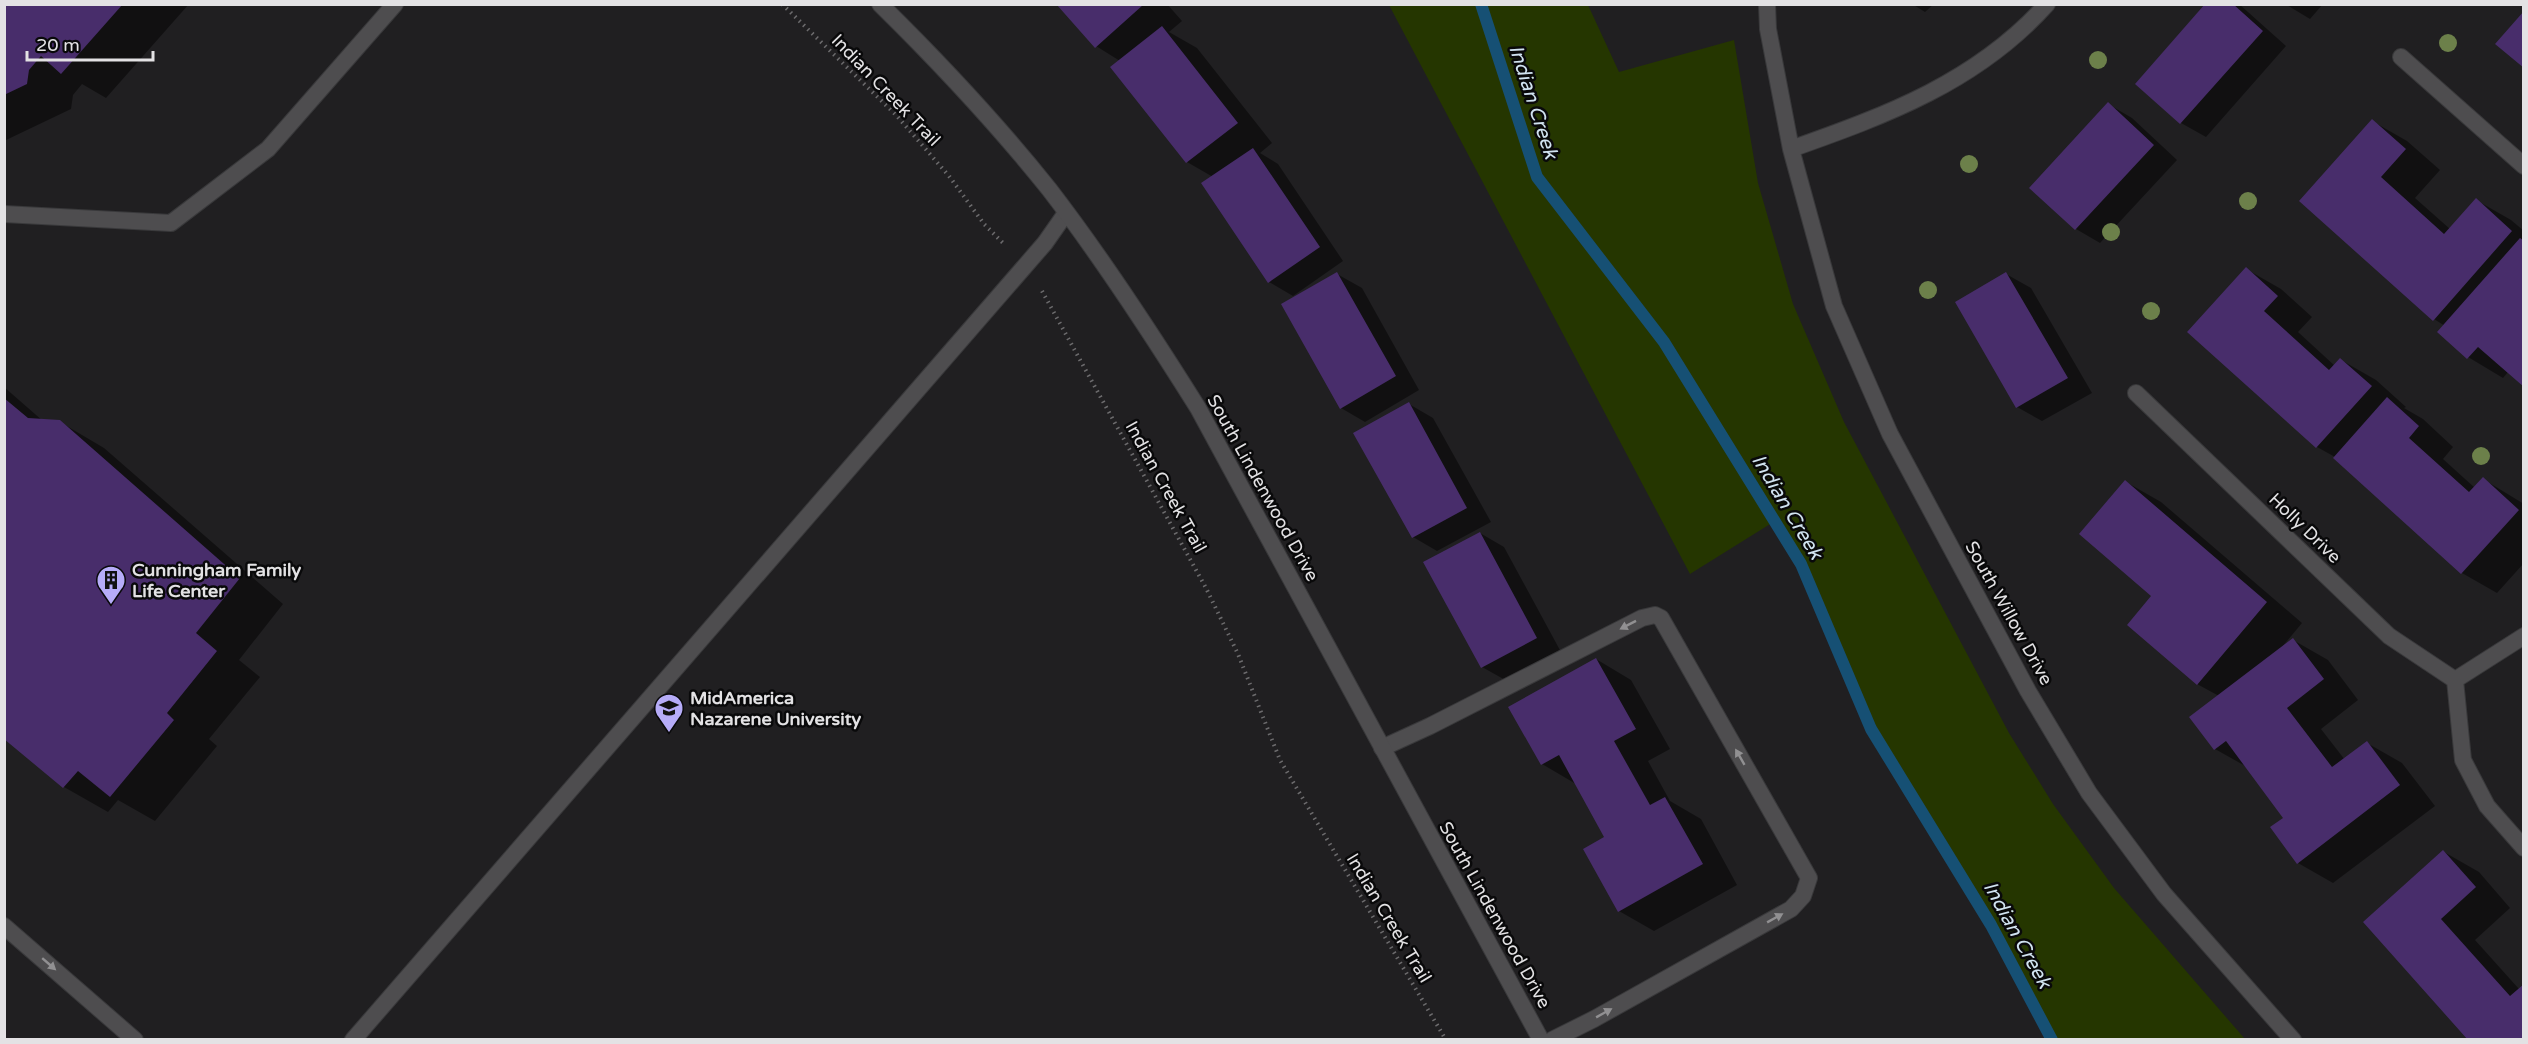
<svg xmlns="http://www.w3.org/2000/svg" width="2528" height="1044" font-family="'Varela Round',sans-serif">
<style>
.green{fill:#253600}
.shadow{fill:#0007}
.lines{fill:none;stroke-linecap:round;stroke-linejoin:round}
.stream{stroke:#165074;stroke-width:12}
.building{fill:#482d6b}
.service-casing{stroke:#39393b;stroke-width:18}
.minor-casing{stroke:#39393b;stroke-width:18}
.tertiary-casing{stroke:#39393b;stroke-width:18}
.path{stroke:#6c6b6d;stroke-width:4;stroke-dasharray:1.5 4.5;stroke-linecap:butt}
.service{stroke:#4e4d4f;stroke-width:16}
.minor{stroke:#4e4d4f;stroke-width:16}
.tertiary{stroke:#4e4d4f;stroke-width:16}
.tree{fill:#6c804a}
.oneway{fill:#919092}
.labels{text-anchor:middle;dominant-baseline:central;stroke-width:5;stroke-linejoin:round;paint-order:stroke}
.street-label{font-size:18px;fill:#e3e2e4;stroke:#09090a}
.poi-label{font-size:18px;font-weight:bold;fill:#e3e2e4;stroke:#09090a;text-anchor:start}
.water-label{font-size:20px;font-style:italic;fill:#d1e3f0;stroke:#09090a}
</style>
<rect width="100%" height="100%" fill="#201f21"/>
<path class="green" d="M1389,5H1588L1619,72L1734,40L1758,183L1793,304L1844,422L2009,733L2053,804L2114,888L2245,1039H2052L1991,925L1871,729L1801,564L1775,521L1690,574Z"/>
<path class="shadow" d="M4,4H189L106,98L82,84L73,95L71,109L4,141Z
M1059,4H1167L1182,21L1169,32L1197,48L1272,143L1260,153L1278,164L1343,261L1293,296L1269,282L1213,177L1187,162L1120,61L1096,46Z
M1912,4H1934L1925,12Z
M2207,4H2239L2286,46L2206,137L2181,123L2137,84Z
M2285,4H2323L2310,19Z
M2108,104L2132,118L2177,160L2100,243L2076,229Z
M2372,121L2407,141L2440,170L2415,198L2450,229L2476,200L2511,220L2524,231V385L2508,372L2503,378L2468,357L2445,326L2434,319L2301,201Z
M2246,269L2281,289L2312,317L2298,332L2335,366L2341,360L2376,380L2406,407L2404,408L2423,419L2453,447L2443,459L2475,488L2483,479L2524,504V563L2497,593L2462,573L2335,457L2317,447Z
M1337,274L1362,288L1419,390L1365,422L1341,408Z
M2006,274L2031,288L2092,393L2042,421L2017,407Z
M4,387L43,421L60,422L104,448L283,604L239,660L260,677L209,739L217,746L155,821L118,800L108,812L64,787L4,737Z
M1409,404L1433,418L1491,522L1437,551L1413,537Z
M2126,482L2161,502L2302,623L2282,647L2293,640L2328,660L2358,700L2321,729L2345,760L2367,743L2402,763L2435,806L2333,883L2298,863L2285,818L2247,767L2215,749L2219,696L2197,684L2153,596Z
M1480,533L1504,547L1561,652L1507,681L1482,667L1425,563Z
M1596,659L1631,680L1670,749L1648,761L1670,801L1701,819L1737,885L1654,931L1619,911L1606,838L1576,784L1542,764Z
M2444,852L2479,872L2510,908L2475,940L2519,989L2524,1040L2365,923Z"/>
<g class="lines">
<path class="stream" d="M1481,4L1537,177L1664,342L1801,564L1871,729L1991,925L2052,1040"/>
</g>
<path class="building" d="M4,4H123L61,74L41,56L29,70L27,84L4,95Z
M2205,4H2233L2263,31L2180,124L2135,84Z
M1057,5H1143L1095,48Z
M2524,11V68L2495,44Z
M1162,26L1238,123L1186,163L1110,67Z
M2108,102L2154,145L2075,230L2029,188Z
M2372,119L2406,149L2381,177L2444,234L2476,198L2512,231L2433,321L2299,201Z
M1253,148L1320,247L1268,283L1201,183Z
M2520,238L2524,241V387L2478,347L2467,359L2437,332Z
M2246,267L2278,296L2264,311L2329,370L2340,358L2372,386L2316,448L2187,332Z
M1337,272L1396,376L1340,409L1281,304Z
M2006,272L2068,378L2016,408L1955,302Z
M2387,397L2419,426L2409,438L2469,492L2483,477L2519,510L2461,574L2333,458Z
M4,398L28,418L60,420L240,578L196,633L217,651L167,713L174,720L110,797L78,771L63,788L4,739Z
M1409,402L1467,508L1412,538L1353,433Z
M2125,480L2267,602L2197,685L2127,625L2151,596L2079,534Z
M1480,532L1537,638L1481,668L1423,562Z
M2293,638L2324,679L2287,708L2332,767L2367,741L2400,785L2297,864L2270,827L2283,818L2226,741L2214,750L2189,717Z
M1596,658L1636,729L1614,741L1650,805L1665,797L1703,864L1618,912L1583,849L1604,837L1559,755L1541,765L1508,707Z
M2443,850L2476,887L2441,919L2510,996L2524,984V1040H2468L2363,922Z"/>
<g class="lines">
<g class="service-casing">
<path id="service" d="M4,214L171,223L268,149L395,4
M1382,748L1430,726L1642,618L1655,615L1661,618L1809,878L1803,896L1791,909L1594,1019L1552,1040
M4,926L135,1040
M353,1040L1045,243L1066,213"/>
</g>
<g class="minor-casing">
<path id="minor" d="M1767,4L1768,29L1791,149L1834,306L1890,434L2028,691L2089,793L2164,894L2293,1040
M2401,57L2524,166
M1791,149C1887,115 1977,82 2047,4
M2136,393L2389,636L2455,680
M2524,636L2455,680L2463,760L2487,806L2524,848"/>
</g>
<g class="tertiary-casing">
<path id="tertiary" d="M880,4C939,62 997,124 1049,189C1103,259 1151,333 1198,408L1541,1040"/>
</g>
<path class="path" d="M782,4L896,115L949,176L984,224L1005,245
M1042,291L1206,588L1238,654L1280,760L1446,1040"/>
<use href="#service" class="service"/>
<use href="#minor" class="minor"/>
<use href="#tertiary" class="tertiary"/>
</g>
<g class="tree">
<circle cx="2448" cy="43" r="9"/>
<circle cx="2098" cy="60" r="9"/>
<circle cx="1969" cy="164" r="9"/>
<circle cx="2248" cy="201" r="9"/>
<circle cx="2111" cy="232" r="9"/>
<circle cx="1928" cy="290" r="9"/>
<circle cx="2151" cy="311" r="9"/>
<circle cx="2481" cy="456" r="9"/>
</g>
<defs><path id="oneway-solid" d="M-6-.8H1V-3.2L6.5 0L1 3.2V.8H-6Z" transform="scale(1.5)"/></defs>
<g class="oneway">
<use href="#oneway-solid" transform="translate(1628 625) rotate(153)"/>
<use href="#oneway-solid" transform="translate(1740 757) rotate(-120)"/>
<use href="#oneway-solid" transform="translate(1775 918) rotate(-29)"/>
<use href="#oneway-solid" transform="translate(49 964) rotate(41)"/>
<use href="#oneway-solid" transform="translate(1604 1013) rotate(-29)"/>
</g>
<defs>
<g id="building-pin" transform="scale(1.5)"><path d="M0 17L-7.5 6A9.5 9.5 0 1 1 7.5 6Z" fill="#b6acf8" stroke="#09090a"/><path d="M-4-6H4V6H1V3H-1V6H-4ZM-2.5-4.3h1.7v1.8h-1.7ZM.8-4.3h1.7v1.8H.8ZM-2.5-1h1.7V.8h-1.7ZM.8-1h1.7V.8H.8Z" fill="#111"/></g>
<g id="university-pin" transform="scale(1.5)"><path d="M0 17L-7.5 6A9.5 9.5 0 1 1 7.5 6Z" fill="#b6acf8" stroke="#09090a"/><path d="M0-5L7-2L0 1L-7-2ZM-4 1L0 2.5L4 1V4Q0 6-4 4Z" fill="#111"/></g>
</defs>
<g fill-rule="evenodd">
<use href="#building-pin" x="111" y="580"/>
<use href="#university-pin" x="669" y="708"/>
</g>
<g class="labels">
<g class="street-label">
<text transform="translate(886 90) rotate(46)">Indian Creek Trail</text>
<text transform="translate(1166 487) rotate(61)">Indian Creek Trail</text>
<text transform="translate(1263 488) rotate(61)">South Lindenwood Drive</text>
<text transform="translate(2305 528) rotate(44)">Holly Drive</text>
<text transform="translate(2009 613) rotate(61)">South Willow Drive</text>
<text transform="translate(1495 915) rotate(61)">South Lindenwood Drive</text>
<text transform="translate(1389 918) rotate(59)">Indian Creek Trail</text>
</g>
<g class="poi-label">
<text x="132" y="570">Cunningham Family<tspan x="132" dy="21">Life Center</tspan></text>
<text x="690" y="698">MidAmerica<tspan x="690" dy="21">Nazarene University</tspan></text>
</g>
<g class="water-label">
<text transform="translate(1533 102) rotate(72)">Indian Creek</text>
<text transform="translate(1787 507) rotate(59)">Indian Creek</text>
<text transform="translate(2017 935) rotate(61)">Indian Creek</text>
</g>
</g>
<rect width="2528" height="1044" fill="none" stroke="#e3e2e4" stroke-width="12"/>
<path d="M27 51v9h126v-9" fill="none" stroke="#e3e2e4" stroke-width="3"/>
<text x="36" y="51" font-size="18" fill="#e3e2e4" stroke="#09090a" stroke-width="4.5" paint-order="stroke">20 m</text>
</svg>
